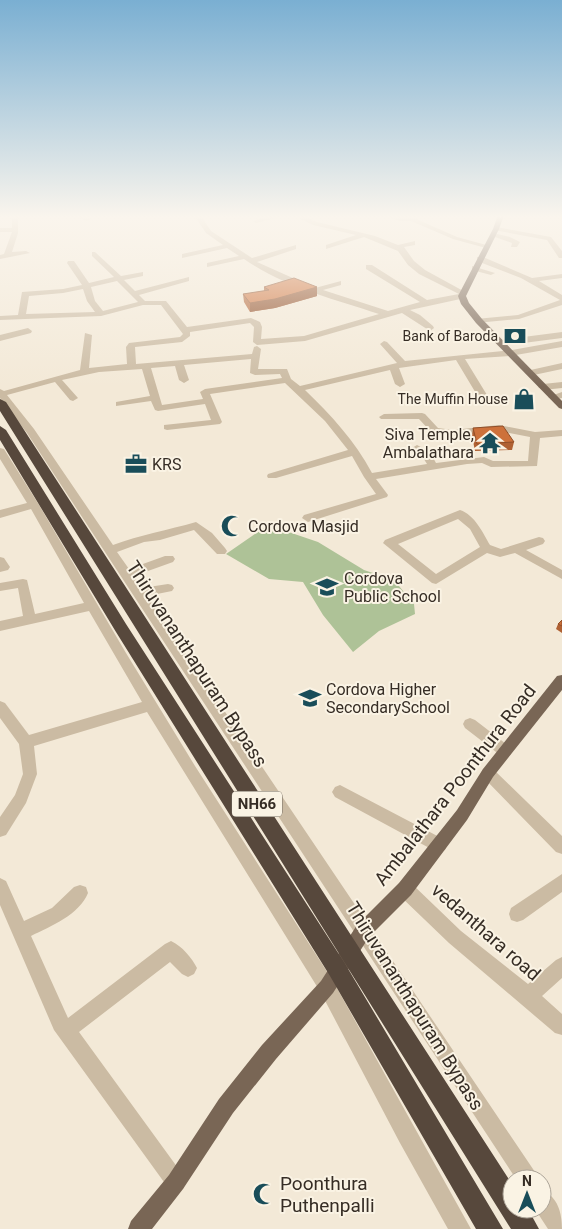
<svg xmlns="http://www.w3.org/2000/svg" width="562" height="1229" font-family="Roboto,sans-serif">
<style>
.green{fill:#aec297}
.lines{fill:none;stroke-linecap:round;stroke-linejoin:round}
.minor{fill:#cbbba3;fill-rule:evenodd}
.major{fill:#796655;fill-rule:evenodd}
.highway{fill:#57483c;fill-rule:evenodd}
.wall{fill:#b06133}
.shaded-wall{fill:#904f29}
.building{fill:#cd713b;stroke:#904f29}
.labels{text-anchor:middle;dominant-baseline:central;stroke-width:4;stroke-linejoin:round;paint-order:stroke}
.far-poi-label{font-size:14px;fill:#362d25;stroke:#faf3e4;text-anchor:end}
.shield{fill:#faf3e4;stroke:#71685e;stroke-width:1}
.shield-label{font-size:15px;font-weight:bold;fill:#362d25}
.poi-label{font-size:16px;fill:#362d25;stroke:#faf3e4;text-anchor:start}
.near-street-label{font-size:19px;fill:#362d25;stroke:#faf3e4}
.near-poi-label{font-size:19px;fill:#362d25;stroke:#faf3e4;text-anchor:start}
</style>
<rect width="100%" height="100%" fill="#f3e9d7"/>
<path class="green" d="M268,525L318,542L364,570L394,580L414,604L415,614L379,631L353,652L323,615L303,582L269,579L226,554Z"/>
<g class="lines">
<path class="minor" d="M12,215H18V233L12,252L26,251L30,253L0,259V255L4,254L12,232H0V228H12Z
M73,215H83L90,219L87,221Z
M191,215L201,216L211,231L252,258L296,245V249L257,262L315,288L341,281V285L323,290L388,311L420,302L366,269V265H372L427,300L459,294L419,274L408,265L398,251L364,237L326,249V245L356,235L313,225L292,215H301L317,222L375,236L398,245L415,241V245L404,247L414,261L425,270L467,293L465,298L410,310L420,315L433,326L434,328L430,331L402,313L305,341L257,345L253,342L254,327L250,323L190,332V336L182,342L135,347L136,364L252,354L254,347L257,346L261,349L258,369H287L291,379L300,386L397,363L380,344L384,341L387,342L405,361L512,350L562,341V347L510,356L465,359L487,395L482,398L477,395L456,360L399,368L405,384L400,387L395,384L390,370L305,390C331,415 355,441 372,473L427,464L422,456L412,448L417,445L430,452L436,463L484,457L493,461H528L530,437L499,431L453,436L435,434L432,433L419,419H381L379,417L384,414L422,413L425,414L438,428L453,430L499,425L535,432L562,430V436L540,438L537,466L491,467L482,463L467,464L376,479L388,495L387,497L308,522L302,518L304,515L376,494L364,477L352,456L276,478H268L267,476L268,474L348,450L325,421L285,383L210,394L222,422L220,424L167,430L164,429V425L211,420L205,404L158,411L155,410L151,401L116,406V402L150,396L142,369L99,372L62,380L78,398L73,401L70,400L55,382L7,395L34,429L113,545C140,535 168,530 196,522L212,533L225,548L227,551L225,554H217L194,530L160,540L144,542L117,552L129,569L165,556H173L175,559L173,562L134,576L142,588L168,584L172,585L174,588L172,591L147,596L535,1172L538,1179H516L27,433L0,398V389L4,391L80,370L85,333L92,335L89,368L127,364L126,347L129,343L180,337L183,334L161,305H143L101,316L0,320V316L18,315L22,292L63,289L82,285L67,263L68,261H74L89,283L114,277L92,256V252H95L121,276L143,272V276L124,280L135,291L189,277V281L139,295L145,301H166L187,327L251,318L260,322L262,327L261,339L304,336L379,314C333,299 284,287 244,259L207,267V263L239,256L227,248L182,258V254L223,245L206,233L196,218ZM117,281L138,302L103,311L95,301L91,287ZM83,289L87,301L95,312L26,314L29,296L63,293ZM251,359L250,373L255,375L280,374L282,378L205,389L200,392L203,399L162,405L151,368L175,366L179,380L184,383L189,380L184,365Z
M274,215H287L256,223L253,221Z
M383,215L414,218L457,237L490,246L486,248L453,239L411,221H400Z
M434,215H443L437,218Z
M496,227L551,237L562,251V258H559L547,240L494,230V228Z
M497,234L510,237L520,242L517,247H511L512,243L495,237L493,236Z
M477,257H483L532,278L562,274V278L539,281L562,295V305L519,319L476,323V319L518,315L560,300L521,278L477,261Z
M472,266L495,273L491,275L472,270Z
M28,328L32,331L31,333L0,341V335Z
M562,332V338L500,346L496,343L500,340Z
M562,363V369L529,376L525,373L526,371Z
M562,382V388L543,390L538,387L543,384Z
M562,392V398L553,400L548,397Z
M0,448L4,449L39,505L126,653L195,766L333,981L471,1229H448L400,1143L321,993L147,712L34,746L37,774L26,803L6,835L0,837V817L15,795L23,774L19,744L0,718V701L5,703L29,735L142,702L89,611L0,631V621L23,616L18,588L0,591V583L23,579L27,580L35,614L84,603L31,509L0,518V510L27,503L0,459Z
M460,510C475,515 483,533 490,545L501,549L539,537L543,538L545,541L543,544L526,550L562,570V579L515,553L500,557L487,553L436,584L432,583L383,543L385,540ZM458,519L470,529L480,547L436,574L398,544Z
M0,557L4,558L10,567L8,570L0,572Z
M470,718L475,720L510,747L512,751L510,755L505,757L500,755L465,728L463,724L465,720Z
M488,767L493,769L562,836V854L556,852L483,777L481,773L483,769Z
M340,785L445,840L447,845L445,850L439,852L433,850L335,797L332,792L335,787Z
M562,874V892L523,920L517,922L511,920L509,914L511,908Z
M0,878L6,881L24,921L52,908L74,887L80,885L86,887L88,893C79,915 51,926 31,936L68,1018L165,944L171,941C182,946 192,958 197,968L194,974L188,977L182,974L170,962L79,1032L183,1175L186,1182L183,1189L176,1192L169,1189L54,1030L0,905Z
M405,881L411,883L461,931L528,984L556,960L562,957V978L542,996L562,1014V1035L555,1033L449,943L399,895L397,889L399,883Z
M542,1190C558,1197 562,1213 562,1229H548L535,1209H542Z"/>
<path class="major" d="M498,215H504L499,229L466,296L469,303L482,319L562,401V409L559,408L476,323L461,304L458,296L493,229Z
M562,675V690L493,777L467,820L411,895L369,937L333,993L276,1059L233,1113L183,1189L152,1229H128L131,1221L169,1175L219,1099L262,1045L321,981L357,925L399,883L457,810L483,769L557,676Z"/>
<path class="highway" d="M0,399L6,402L512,1184V1209H528L539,1229H511L0,411Z
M0,426L6,430L126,624L344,962L503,1229H476L330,976L116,632L0,440Z"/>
</g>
<path class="wall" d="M264,287H317V296L275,308L250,312L244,302L243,294L264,291Z
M473,428L514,442L512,450L475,451L472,436Z
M562,620V633L556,629L558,624Z"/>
<path class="shaded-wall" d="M317,287V296L275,308L250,312V303Z"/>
<path class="building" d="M294,278L317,287L275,299L250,303L243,294L269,290L264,287Z
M503,426L514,442L477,444L473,428Z
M562,620V626L558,624Z"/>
<linearGradient id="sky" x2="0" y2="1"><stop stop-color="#7aafd2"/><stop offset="0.56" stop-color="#faf5ed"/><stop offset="1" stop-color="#faf5ed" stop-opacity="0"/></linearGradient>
<rect width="562" height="387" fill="url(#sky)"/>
<defs>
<g id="bank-bare" transform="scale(1.725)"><path d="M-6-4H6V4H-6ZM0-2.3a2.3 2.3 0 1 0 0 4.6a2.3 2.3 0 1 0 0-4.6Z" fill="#194d59" stroke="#faf3e4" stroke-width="2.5" paint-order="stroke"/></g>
<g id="shop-bare" transform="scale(1.725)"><path d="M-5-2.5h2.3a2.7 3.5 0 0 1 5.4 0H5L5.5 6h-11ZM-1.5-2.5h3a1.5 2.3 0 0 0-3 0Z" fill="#194d59" stroke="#faf3e4" stroke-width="2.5" paint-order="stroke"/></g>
<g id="temple-bare" transform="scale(1.725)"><path d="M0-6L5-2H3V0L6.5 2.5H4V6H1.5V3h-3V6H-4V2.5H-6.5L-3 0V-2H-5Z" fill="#194d59" stroke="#faf3e4" stroke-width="2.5" paint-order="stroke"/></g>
<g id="office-bare" transform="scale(1.725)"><path d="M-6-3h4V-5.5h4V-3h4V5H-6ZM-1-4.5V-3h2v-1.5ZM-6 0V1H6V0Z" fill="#194d59" stroke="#faf3e4" stroke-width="2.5" paint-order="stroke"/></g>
<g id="mosque-bare" transform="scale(1.725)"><path d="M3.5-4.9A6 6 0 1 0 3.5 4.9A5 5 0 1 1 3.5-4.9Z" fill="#194d59" stroke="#faf3e4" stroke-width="2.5" paint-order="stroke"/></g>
<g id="school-bare" transform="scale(1.725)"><path d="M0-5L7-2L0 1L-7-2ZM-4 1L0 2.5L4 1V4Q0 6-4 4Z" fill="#194d59" stroke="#faf3e4" stroke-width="2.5" paint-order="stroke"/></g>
</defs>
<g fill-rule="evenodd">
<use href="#bank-bare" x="515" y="336"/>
<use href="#shop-bare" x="524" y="399"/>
<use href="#temple-bare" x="490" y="443"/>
<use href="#office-bare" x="136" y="464"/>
<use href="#mosque-bare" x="232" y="526"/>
<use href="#school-bare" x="327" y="587"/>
<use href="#school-bare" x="310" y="698"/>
<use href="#mosque-bare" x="264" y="1194"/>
</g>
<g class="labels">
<g class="far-poi-label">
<text x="498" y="336">Bank of Baroda</text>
<text x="508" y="399">The Muffin House</text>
</g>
<rect class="shield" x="232" y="791.5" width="50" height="25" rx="4"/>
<g class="shield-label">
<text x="257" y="804">NH66</text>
</g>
<g class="poi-label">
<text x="474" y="434" text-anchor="end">Siva Temple,<tspan x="474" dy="18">Ambalathara</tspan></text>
<text x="152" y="464">KRS</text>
<text x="248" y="526">Cordova Masjid</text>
<text x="344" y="578">Cordova<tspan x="344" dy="18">Public School</tspan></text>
<text x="326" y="689">Cordova Higher<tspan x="326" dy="18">SecondarySchool</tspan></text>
</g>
<g class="near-street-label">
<text transform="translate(197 664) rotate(57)">Thiruvananthapuram Bypass</text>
<text transform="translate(455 785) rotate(-52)">Ambalathara Poonthura Road</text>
<text transform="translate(486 932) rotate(41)">vedanthara road</text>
<text transform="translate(415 1006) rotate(58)">Thiruvananthapuram Bypass</text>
</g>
<g class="near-poi-label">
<text x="280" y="1183">Poonthura<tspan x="280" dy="22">Puthenpalli</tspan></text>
</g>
</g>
<g transform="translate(527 1194)"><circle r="24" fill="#faf3e4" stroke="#aca498"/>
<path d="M0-4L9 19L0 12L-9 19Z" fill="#194d59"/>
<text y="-8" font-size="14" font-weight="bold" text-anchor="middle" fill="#362d25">N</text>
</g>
</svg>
